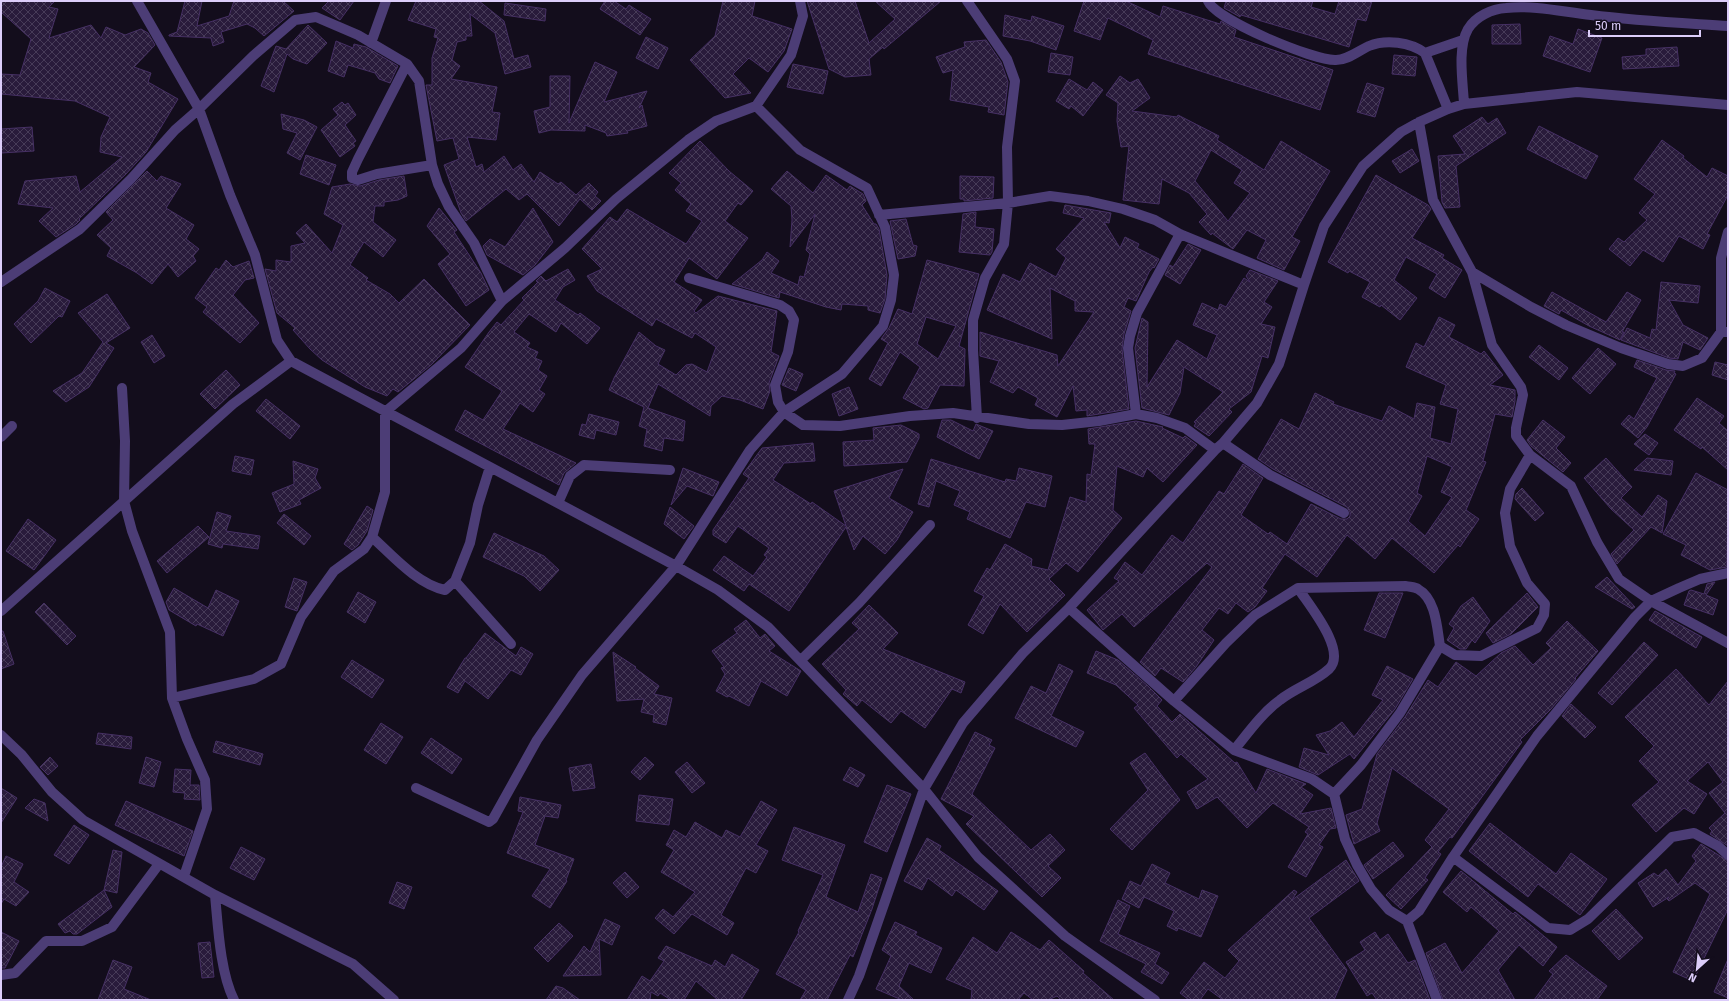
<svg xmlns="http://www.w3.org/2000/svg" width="1729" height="1001" font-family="'Fira Sans',sans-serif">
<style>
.building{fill:url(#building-cross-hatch);stroke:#463064;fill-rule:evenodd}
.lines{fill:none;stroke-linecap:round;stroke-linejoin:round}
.minor{stroke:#4c3d76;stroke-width:10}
</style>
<defs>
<pattern id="building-cross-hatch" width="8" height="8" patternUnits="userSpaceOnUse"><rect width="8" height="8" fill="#291b3b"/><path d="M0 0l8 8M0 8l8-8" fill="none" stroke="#473b58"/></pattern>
</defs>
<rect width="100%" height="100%" fill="#130d1c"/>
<path class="building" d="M1,1H55L49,7L58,9L49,38L91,25L101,38L106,27L125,35L141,29L148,33L155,45L134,67L151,73L148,82L178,99L146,152L126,174L79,219L80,220L76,224L56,237L39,221L53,208L18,204L25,181L76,176L80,192L122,157L100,152L101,137L110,117L75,101L1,94V74L20,75L31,39L1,12Z
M185,1H202L197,26L229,16L234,1H283L294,11L264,36L255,28L247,24L221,32L224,42L213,46L211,38L169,36V35L177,32Z
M329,1H354L340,20L322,8Z
M416,1H479L504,21L514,59L528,55L531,67L505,74L495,33L470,14L472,36H466V40L457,42L452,60L460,66L451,79L497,87L492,112L500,113L496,140L467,137L476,167L482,164L484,172L504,156L513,170L521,164L534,182L540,172L558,184L561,182L576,195L589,183L598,192L595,196L601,201L592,210L580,199L559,226L527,194L519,200L506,189L466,221L461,213L444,165L459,159L453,138L437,141L426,85H432V58L438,38L434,37L436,29L408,20Z
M605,1H614L626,9L629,5L651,19L640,35L600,9Z
M723,1H755L752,16L792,29L784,51L768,72L749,58L733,74L751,93L725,98L690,60L715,36Z
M807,1H855L869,43L895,19L875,1H941L884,49L883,47L869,59L871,75L845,77L829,69Z
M1084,1H1126L1160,17L1163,6L1220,24L1221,21L1236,30L1234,37L1333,70L1320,110L1148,54L1153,40L1108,18L1100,40L1074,31Z
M1226,1H1313L1311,7L1335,14L1339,1H1372L1366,21L1357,19L1349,47L1241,15L1240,17L1224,8Z
M505,3L546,9L545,21L504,15Z
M1005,15L1031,21L1032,16L1064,26L1056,50L1030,41L1003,36Z
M1520,24L1521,44H1492V25Z
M308,25L327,43L307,64L293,59L287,54L274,92L261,86L276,46L286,49Z
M1578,29L1602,38L1590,72L1543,56L1550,36L1573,44Z
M646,37L668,48L658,69L636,58Z
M986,40L1001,62L1008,82L1004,115L988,112L989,107L950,100L953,70L943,73L936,57L965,47L964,42Z
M336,41L353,48L354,44L366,47L398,66L390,83L379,79L375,73L348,65L344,77L328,71Z
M1677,47L1679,66L1623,69L1622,57L1646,55V49Z
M1051,53L1073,57L1070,75L1048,72Z
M1394,55L1417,57L1415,76L1392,74Z
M595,62L617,72L604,102L647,91L639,108L642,105L647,126L627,131L628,133L607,136L606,133L585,125V131L551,130L539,133L534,111L550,107V76H570L569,123Z
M793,64L828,71L823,94L787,87Z
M1120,76L1130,83L1138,79L1150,98L1132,111L1177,117L1178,115L1219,136L1217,140L1264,170L1281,141L1330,171L1292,237L1300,241L1284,270L1257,258L1266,240L1247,230L1233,249L1212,233L1211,235L1199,222L1207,214L1189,193L1162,179L1159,204L1123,200L1129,146L1121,147L1117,121L1118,103L1106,95ZM1211,150L1242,170L1234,183L1250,193L1228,221L1195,181Z
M1069,79L1087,90L1093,82L1103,90L1083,116L1071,106L1069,109L1056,101Z
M1367,83L1384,88L1375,117L1357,112Z
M342,102L345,105L348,103L356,115L345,125L356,141L353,143L355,146L340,157L321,130L338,115L333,109Z
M281,114L304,120L317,127L300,160L287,153L297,133L283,129Z
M1482,117L1488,124L1497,118L1506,133L1456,166L1460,207L1445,208L1442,202L1438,156L1465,154L1453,136Z
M1539,126L1598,156L1586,179L1527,149Z
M32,127L34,151L1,153V129Z
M1662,140L1684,156L1683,158L1707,177L1712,168L1728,176V195L1707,234L1710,235L1703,249L1679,236L1663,262L1643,250L1630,266L1609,249L1618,238L1624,242L1647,220L1639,213L1655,194L1634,179Z
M700,141L729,171L753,191L741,205L738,203L725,221L748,238L717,279L689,258L674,282L702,300L694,311L696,313L718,296L777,311L771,352L779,356L769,383L770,391L763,409L740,400L722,396L711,406L710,416L658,384L648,408L685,421L683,441L664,438L662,451L644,446L647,429L639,426L644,407L609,390L614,378L639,332L656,346L665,350L658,364L676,375L686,365L692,364L707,372L716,347L695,333L692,338L656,319L652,326L597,291L587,276L602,269L582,249L610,217L617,222L627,209L686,244L702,221L686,211L691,204L675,190L681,183L669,173Z
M1412,149L1419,161L1400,173L1392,161Z
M306,155L336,165L329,185L300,174Z
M147,171L157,181L161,176L181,184L166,208L194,225L186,239L199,249L193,256L196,261L178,277L168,264L152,284L137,273L107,256L111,248L97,235L113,220L106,212Z
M787,171L813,193L826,175L847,190L850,186L863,194L866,201L862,205L874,224H876L879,229L887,275L885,299L880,313L868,310V306L842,304L841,310L826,307L780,292L779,298L732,284L762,260L767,252L779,261L771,273L798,285L800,276L804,277L810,254L806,250L815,214L790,247L792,220L791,206L771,189Z
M1376,175L1428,205L1431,209L1412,238L1444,255L1442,258L1462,270L1445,298L1429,288L1437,274L1406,257L1394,280L1417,298L1400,320L1381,305L1380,307L1362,297L1370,282L1349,271L1348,273L1328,262Z
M404,176L407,196L398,200L384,202V206H375L373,222L396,240L383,257L364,242L350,265L368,278L366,280L390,294L399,303L424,279L470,325L431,365L398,392L393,389L387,396L365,387L322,360L310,349L293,330L295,328L277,313L265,269L276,271V260L291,262V246L305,243L296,233L306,224L332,253L343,225L324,214L332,187L350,184L360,186L379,180Z
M960,176L994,177L993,198L964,201V199H960Z
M1065,205L1111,213L1109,223L1104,222L1120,248L1125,237L1139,244L1137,248L1159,259L1154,268L1153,267L1149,272L1136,301L1128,298L1124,307L1131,311L1124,334L1122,349L1129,409L1087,416V410L1076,411L1073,386L1057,417L1035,405L1038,398L1018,387L1013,393L990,382L999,361L980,356V332L1057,355L1058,366L1094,312L1075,311V301L1050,288L1052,339L987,310L1003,274L1020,282L1030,263L1056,277L1066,258L1056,249L1084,218L1063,213Z
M439,208L457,230L454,232L481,273L489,290L466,306L438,264L450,254L427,226Z
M533,208L553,242L535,265L523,275L487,255L483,246L490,239L505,247Z
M976,212L975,227L994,229L992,252L990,255L959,252L963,214Z
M906,219L913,245L917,246L915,256L898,259L890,221Z
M1188,244L1201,250L1180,284L1165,275L1170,265L1173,267Z
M226,260L233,267L249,261L254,278L245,280L233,295L259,323L240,343L203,312L207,307L195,298L216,268L219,270Z
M927,260L979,274L959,346L965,349L964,386L940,385L928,408L924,409L903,398L920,367L900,352L881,386L869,379L888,343L881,339L889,328L898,309L912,314ZM926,317L956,326L938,359L917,344Z
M568,269L575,280L563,287L555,300L578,315L580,313L600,328L587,344L561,323L556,332L529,314L514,332L530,343L527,347L538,352L535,358L542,361L538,370L547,376L539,390L545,394L533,412L520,403L503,429L576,463L564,473L559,485L455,430L465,410L483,420L502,391L465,367L489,332L497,322L501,325L524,300L522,298L538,282L536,281L541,276L546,281Z
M1250,270L1278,281L1264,302L1272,307L1261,324L1275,327L1268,358L1262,356L1251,392L1229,409L1232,412L1209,436L1194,426L1196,423L1194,422L1223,392L1184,367L1180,393L1169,415L1142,408L1135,348L1142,318L1148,322L1147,387L1177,340L1207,359L1217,335L1193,325L1202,303L1218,310L1220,304L1226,307L1244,278L1250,282L1246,276Z
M1661,282L1700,286L1698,303L1669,300L1683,325L1708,338L1700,350L1683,342L1678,359L1669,358L1621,340L1627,328L1650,338L1652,329L1656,330Z
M45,288L70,301L62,317L59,316L31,343L14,324L38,301Z
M1552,292L1606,322L1627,292L1641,300L1622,332H1624L1620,340L1589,326L1561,310L1559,314L1544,306Z
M107,294L130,328L106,343L114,348L89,387L66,402L53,391L82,373L103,342L78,313Z
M1439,317L1455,325L1449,337L1481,354L1484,351L1503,375L1490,385L1515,390V401L1512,417L1495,414L1483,461L1486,462L1466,510L1479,519L1460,547L1458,545L1434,573L1392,538L1375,559L1347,535L1317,577L1285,554L1262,588L1267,591L1255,607L1248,612L1236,603L1228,614L1219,608L1202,630L1214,640L1196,667L1183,682L1161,668L1155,676L1140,662L1212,567L1207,563L1134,627L1122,614L1103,630L1087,610L1119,581L1114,578L1125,562L1142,575L1172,535L1183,543L1219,491L1224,494L1243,464L1263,478L1241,515L1268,534L1270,532L1287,544L1311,504L1341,519H1347L1350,516V512L1347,507L1273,469L1258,459L1281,419L1299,429L1315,393L1334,402L1333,404L1382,421L1389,406L1414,419L1417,403L1435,407L1430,438L1451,444L1458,409L1440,404L1446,385L1406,367L1416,343L1424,347ZM1427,456L1452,467L1441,492L1452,497L1425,536L1408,521L1422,496L1417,493Z
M152,335L165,356L154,363L141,342Z
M1539,345L1568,368L1559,380L1529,357Z
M1598,348L1616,364L1590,394L1572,378Z
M1637,360L1666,370L1675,371L1674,373L1676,374L1647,427L1638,438L1621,424L1629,415L1634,419L1657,378L1634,367Z
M1715,362L1728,365V380L1712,375Z
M789,368L803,374L796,391L782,385Z
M226,370L240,385L215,409L200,394Z
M849,387L858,409L839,416L832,394Z
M1697,398L1724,416L1719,423L1728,431V470L1702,447L1701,449L1674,430Z
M266,399L300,426L290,439L256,411Z
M589,414L619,422L616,435L596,430L594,439L579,435L582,424L586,425Z
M942,420H951L973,431L976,424L993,431L979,459L937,437Z
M1543,420L1565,437L1556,448L1571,463L1563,472L1531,446L1527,440Z
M1136,421L1163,427L1162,428L1183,438L1185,436L1197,445L1163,482L1147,468L1143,477L1117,466L1113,510L1122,518L1078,572L1066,563L1049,579L1065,595L1027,632L1000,604L983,634L968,625L984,596L974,591L987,568L990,570L1005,544L1032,559L1031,566L1048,570L1070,497L1086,502L1087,474L1091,475L1095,444H1089L1088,429Z
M901,425L919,434V438L907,462L844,466L843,442L874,440L873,428Z
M1645,434L1658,443L1649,455L1634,444Z
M813,443L815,461L784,463L773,480L811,504L812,502L846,526L834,491L903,469L889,498L913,512L897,540L885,554L863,536L854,550L846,527L789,611L749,584L744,591L713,570L724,556L753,576L767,557L764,555L769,548L738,526L726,543L713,535V530L749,478L743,474L762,448Z
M235,456L254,460L251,475L232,471Z
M1606,458L1632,487L1621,498L1642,517L1658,495L1667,501L1662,533L1651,527L1617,564L1611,554L1634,530L1611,509L1584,478Z
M1647,458L1673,461L1671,475L1634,470Z
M931,459L1005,482L1006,479L1016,481L1019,468L1052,476L1045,507L1026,502L1010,538L967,519L970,512L954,505L960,491L936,481L929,507L918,504Z
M293,461L318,469L315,478L321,488L299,500L301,504L280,512L272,493L294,484Z
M683,468L719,482L713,496L687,486L671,505Z
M1696,473L1728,490L1727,567L1710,570L1681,555L1686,545L1663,534Z
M1522,488L1544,513L1535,521L1515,499L1516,494Z
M367,506L373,510L367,531L358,545L352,550L344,544Z
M670,507L694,526L684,539L664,524Z
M217,512L231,516L226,531L260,536L258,549L223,544L222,548L208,544Z
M284,514L311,536L304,545L277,523Z
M28,519L56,540L34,570L6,551Z
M198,526L209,537L167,573L157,561Z
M494,533L544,556L559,570L540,591L524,576L483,557Z
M1607,577L1635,607L1632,609L1595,587Z
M294,578L307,582L297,611L285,607Z
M1715,582L1706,595L1718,600L1713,615L1684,605L1689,591L1691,590L1704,594L1707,584Z
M174,588L208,608L216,590L239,601L223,636L197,624L196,626L169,610L166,602Z
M358,592L376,602L365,623L347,612Z
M1379,593H1403L1385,638L1364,630Z
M1527,593L1538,607L1511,634L1493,643L1486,633Z
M1473,597L1490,621L1475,643L1472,640L1466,649H1460L1447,640L1454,628L1449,624L1461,606Z
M44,603L76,636L67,645L35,612Z
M869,605L898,633L883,649L965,682L961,693L952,689L925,728L901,711L891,723L862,700L857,706L843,694L846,690L822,664L859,629L852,623Z
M1655,611L1702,637L1696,648L1649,620Z
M746,620L760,638L765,634L775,646L769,651L801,671L787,696L761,681L749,706L729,696L727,697L716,691L725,674L721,668L724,667L712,651L737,633L734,629Z
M1567,621L1598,651L1575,678L1576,679L1551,709L1520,740L1522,742L1452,838L1450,837L1438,852L1441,854L1425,878L1428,880L1401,909L1386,895L1432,847L1425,840L1449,809L1392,768L1377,823L1380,831L1354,844L1346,815L1362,809L1377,754L1405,717L1428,680L1438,687L1456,662L1476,676L1501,653L1515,646L1533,665L1551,648L1546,643Z
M1,631H3L14,664L1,669Z
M485,633L516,656L521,647L533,654L521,675L511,670L488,699L465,681L458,693L447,687L465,658H466Z
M1644,642L1658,655L1612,705L1598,693Z
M1096,651L1118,660L1148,686L1162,700L1157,706L1172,722L1180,714L1235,763L1237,762L1256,793L1267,769L1306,784L1301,787L1313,795L1300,814L1331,808L1336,828L1330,829L1319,845L1323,847L1306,877L1288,867L1308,834L1305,832L1309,827L1273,803L1247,828L1217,797L1197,809L1187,792L1208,779L1181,754L1177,758L1134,708L1138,705L1116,685L1087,673Z
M613,652L636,667L635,668L659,686L654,694L672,698L666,725L653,722L654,715L641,712L644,699L617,701Z
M352,660L384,680L372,698L341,677Z
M1059,664L1073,671L1051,716L1084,732L1076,747L1015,718L1031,686L1046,693Z
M1387,666L1413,679L1395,709L1354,759L1350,754L1318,775L1299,767L1304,748L1329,755L1316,735L1330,731L1342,722L1354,737L1383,700L1372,695Z
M1676,669L1709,705L1728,681V846L1710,834L1712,831L1709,828L1725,813L1709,793L1723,782L1708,762L1687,781L1707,794L1694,814L1684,808L1656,832L1632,805L1659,782L1639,761L1654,746L1625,717Z
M1571,704L1596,727L1585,738L1562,716Z
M381,723L403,737L386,764L364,750Z
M975,732L992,740L989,745L995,748L972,794L1031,850L1050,834L1065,850L1048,866L1061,878L1042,897L966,824L974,816L941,799Z
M98,733L132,737L131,749L96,744Z
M431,738L462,759L452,774L421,753Z
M216,741L263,754L260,765L213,752Z
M1145,753L1180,800L1132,850L1110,829L1148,790L1130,763Z
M50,757L58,766L48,775L40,767Z
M146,757L161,762L154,787L139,783Z
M645,757L654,765L640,780L631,772Z
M687,762L705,783L692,793L675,772Z
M591,764L595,788L573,791L569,768Z
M850,767L865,775L858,787L843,780Z
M175,769L191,770L190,785H199L200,800L184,799L185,793L173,792Z
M887,785L911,794L887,852L864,842Z
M1,788L17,798L1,823Z
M639,795L673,799L669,825L636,821Z
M520,797L561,805L558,818L545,816L535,845L574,859L566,880L567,881L550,908L532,896L550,869L507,853L523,812L518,811Z
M34,799L45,803L48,821L25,808Z
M126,801L193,831L184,856L115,825Z
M761,801L777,810L756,845L768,851L756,873L746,868L721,915L734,923L727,935L692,914L674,934L655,918L663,909L673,917L695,892L661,872L674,850L666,845L674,830L686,837L695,822L722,838L726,830L740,837Z
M1490,823L1556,874L1571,853L1607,879L1580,915L1538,884L1528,897L1469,851Z
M74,825L89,835L69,864L54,855Z
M794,827L845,845L826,897L858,912L871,874L882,878L872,909L853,957L850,955L827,1000H800L806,990L776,974L799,932L798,931L823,875L782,860Z
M927,838L941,846L939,850L998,891L984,910L956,890L952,896L928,878L922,890L904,881Z
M1393,842L1404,856L1373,879L1364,865Z
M1701,844L1728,861V909L1693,981L1673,972L1710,894L1695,883L1669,901L1667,899L1669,897L1653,907L1638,883L1654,873L1658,876L1666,869L1678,885L1696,861L1692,856Z
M241,847L265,859L254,880L230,868Z
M113,850L122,852L117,893L104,890Z
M6,856L23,864L14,882L29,892L16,906L4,899L1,904V867Z
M1346,860L1359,881L1309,918L1347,970L1334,1000H1223L1208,989L1200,1000H1189L1180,993L1204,962L1225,978L1239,961L1228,950L1294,890L1297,892L1292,900Z
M1152,864L1170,873L1165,883L1199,899L1202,890L1218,896L1201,937L1178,928L1177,931L1167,926L1174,911L1144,897L1139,908L1122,899L1130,881L1141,886Z
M1461,871L1513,914L1515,912L1557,947L1543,966L1519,945L1498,970L1515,1000H1443L1426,953L1445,943L1462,973L1499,931L1471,907L1467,912L1443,892Z
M625,872L639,887L627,898L613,883Z
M397,882L412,887L404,909L389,903Z
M104,890L112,907L77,934H73L70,931L65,933L58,924Z
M1118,900L1130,906L1118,934L1160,953L1155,964L1169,973L1162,984L1141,972L1146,964L1100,941Z
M1616,909L1643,938L1619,960L1592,931Z
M605,919L620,926L612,945L599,939L601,975L563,976L584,946L590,952Z
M895,922L917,932L915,935L942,948L931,973L909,963L899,986L914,1000H902L876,989L891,956L882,950Z
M559,923L573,936L548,962L534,948Z
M1,932L19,941L5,968H1Z
M1011,932L1040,950L1049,940L1084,971L1083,973L1114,1000H1061L1057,996L1048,1000H1033L1024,993L1018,1000H971L972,990L946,979L973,937L997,953Z
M1375,932L1380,940L1388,934L1408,963L1415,960L1430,1000H1377L1372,993L1367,996L1346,962L1365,950L1360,942Z
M210,942L214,977L202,978L198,943Z
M666,946L712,966L715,960L725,967L732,954L759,970L741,1000H718L696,981L684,1000H671L660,993L658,996L651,992L650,1000H627L642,976L650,981L664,961L658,958Z
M1566,955L1607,986L1597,1000H1534L1553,974L1549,971Z
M1728,959V998L1714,992Z
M113,960L132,967L124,989L151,1000H98Z
M556,986L563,988L580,1000H546Z"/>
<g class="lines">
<path class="minor" d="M137,1L199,109L230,195L255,255L277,340L291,361L676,566L718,590L768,627L924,789L978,857L1065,936L1155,1000
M967,1L1007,59L1015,81L1007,147L1008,203L1004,244L985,278L973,320V350L977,418
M1208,1C1216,20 1314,61 1336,60C1348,60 1358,51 1369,46C1386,39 1410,42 1425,53L1448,109
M371,43L386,1
M1425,53L1463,40
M407,64L358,159L352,172V178L358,180L377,174L432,165
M1464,104C1463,83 1457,48 1468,29C1476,16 1492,9 1506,8C1535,5 1563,12 1591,15C1637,21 1683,23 1728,26
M1419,122L1433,200L1472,272L1531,307L1566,325L1621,348L1668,364L1683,366L1702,358L1721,332H1728
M879,215L1008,203L1050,196L1088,201L1123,209L1155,220L1180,234L1304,285
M1472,272L1492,345L1521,387L1523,395L1516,428V436L1530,455L1571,486L1597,542L1619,579L1651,601L1728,643
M689,278L780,305L789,311L794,320L788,352L775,385L778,402L784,412L803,425L840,426L910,416L953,413L1029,424L1062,425L1099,421L1136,414L1157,418L1185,428L1215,450
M1,282L80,229L131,179L175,130L199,109L253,56L295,20L316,17L358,35L407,64L419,81L432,165L438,184L449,207L474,243L502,301
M1721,332V258L1728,232
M122,388L125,441L124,501L132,531L170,632L172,698L187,739L205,780L207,809L184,876
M1136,414L1128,348L1130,336L1137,313L1180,234
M1,437L12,426
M1223,443L1270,475L1344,513
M558,503L570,476L584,465L670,470
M372,537C393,556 417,584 445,590L455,581L470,543L478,505L490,467
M455,581L511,644
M1069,608L1174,701L1234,750L1312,779L1334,794L1345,839L1357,865L1371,889L1389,910L1407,921L1437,1000
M1,611L233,404L291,361
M1440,646L1455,655L1481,656L1537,628L1544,615L1545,604L1527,583L1510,546L1505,513L1510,489L1530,455
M801,660L859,603L930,525
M172,698L254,679L281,664L301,617L334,571L364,549L372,537L385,492V412L461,348L502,301L565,248L616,199L688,140L716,121L756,106L791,55L803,16L800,1
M1174,701L1226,643L1255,615L1298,588L1406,586C1410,587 1415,587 1418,589C1436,599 1437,628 1440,646L1400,713L1361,765L1334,794
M1,735L21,754L52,792L83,820L215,895L353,964L394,1000
M1234,750C1248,733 1262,713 1280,700C1295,688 1315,682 1329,669C1348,651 1308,604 1298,588
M416,788L489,822L493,819L537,740L582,675L676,566L750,450L784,412L842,374L883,326L891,300L894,275L885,227L867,188L800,150L756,106
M1453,857L1548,928L1570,930L1588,919L1672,837L1694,833L1718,846L1728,855
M215,895C218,926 220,972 234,1000
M1407,921L1419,911L1453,857L1537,736L1635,617L1651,601L1679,588L1700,579L1728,573
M1,975L15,973L46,941H82L112,927L159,864
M848,1000L859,976L924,789L963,723L1023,653L1069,608L1215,450L1223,443L1257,403L1279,364L1304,285L1324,226L1363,166L1401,132L1419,122L1448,109L1464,104L1577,92L1728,105"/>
</g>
<rect width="1729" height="1001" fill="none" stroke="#dccdfa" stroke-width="4"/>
<g transform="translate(1697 969) rotate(207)" stroke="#130d1c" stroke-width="3" paint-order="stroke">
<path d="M0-3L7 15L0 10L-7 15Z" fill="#dccdfa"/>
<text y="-6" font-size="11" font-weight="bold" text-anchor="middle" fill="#dccdfa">N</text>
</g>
<path d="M1589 30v6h111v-6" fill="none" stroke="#dccdfa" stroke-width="2"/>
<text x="1595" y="30" font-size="12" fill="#dccdfa" stroke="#130d1c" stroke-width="3" paint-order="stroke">50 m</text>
</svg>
